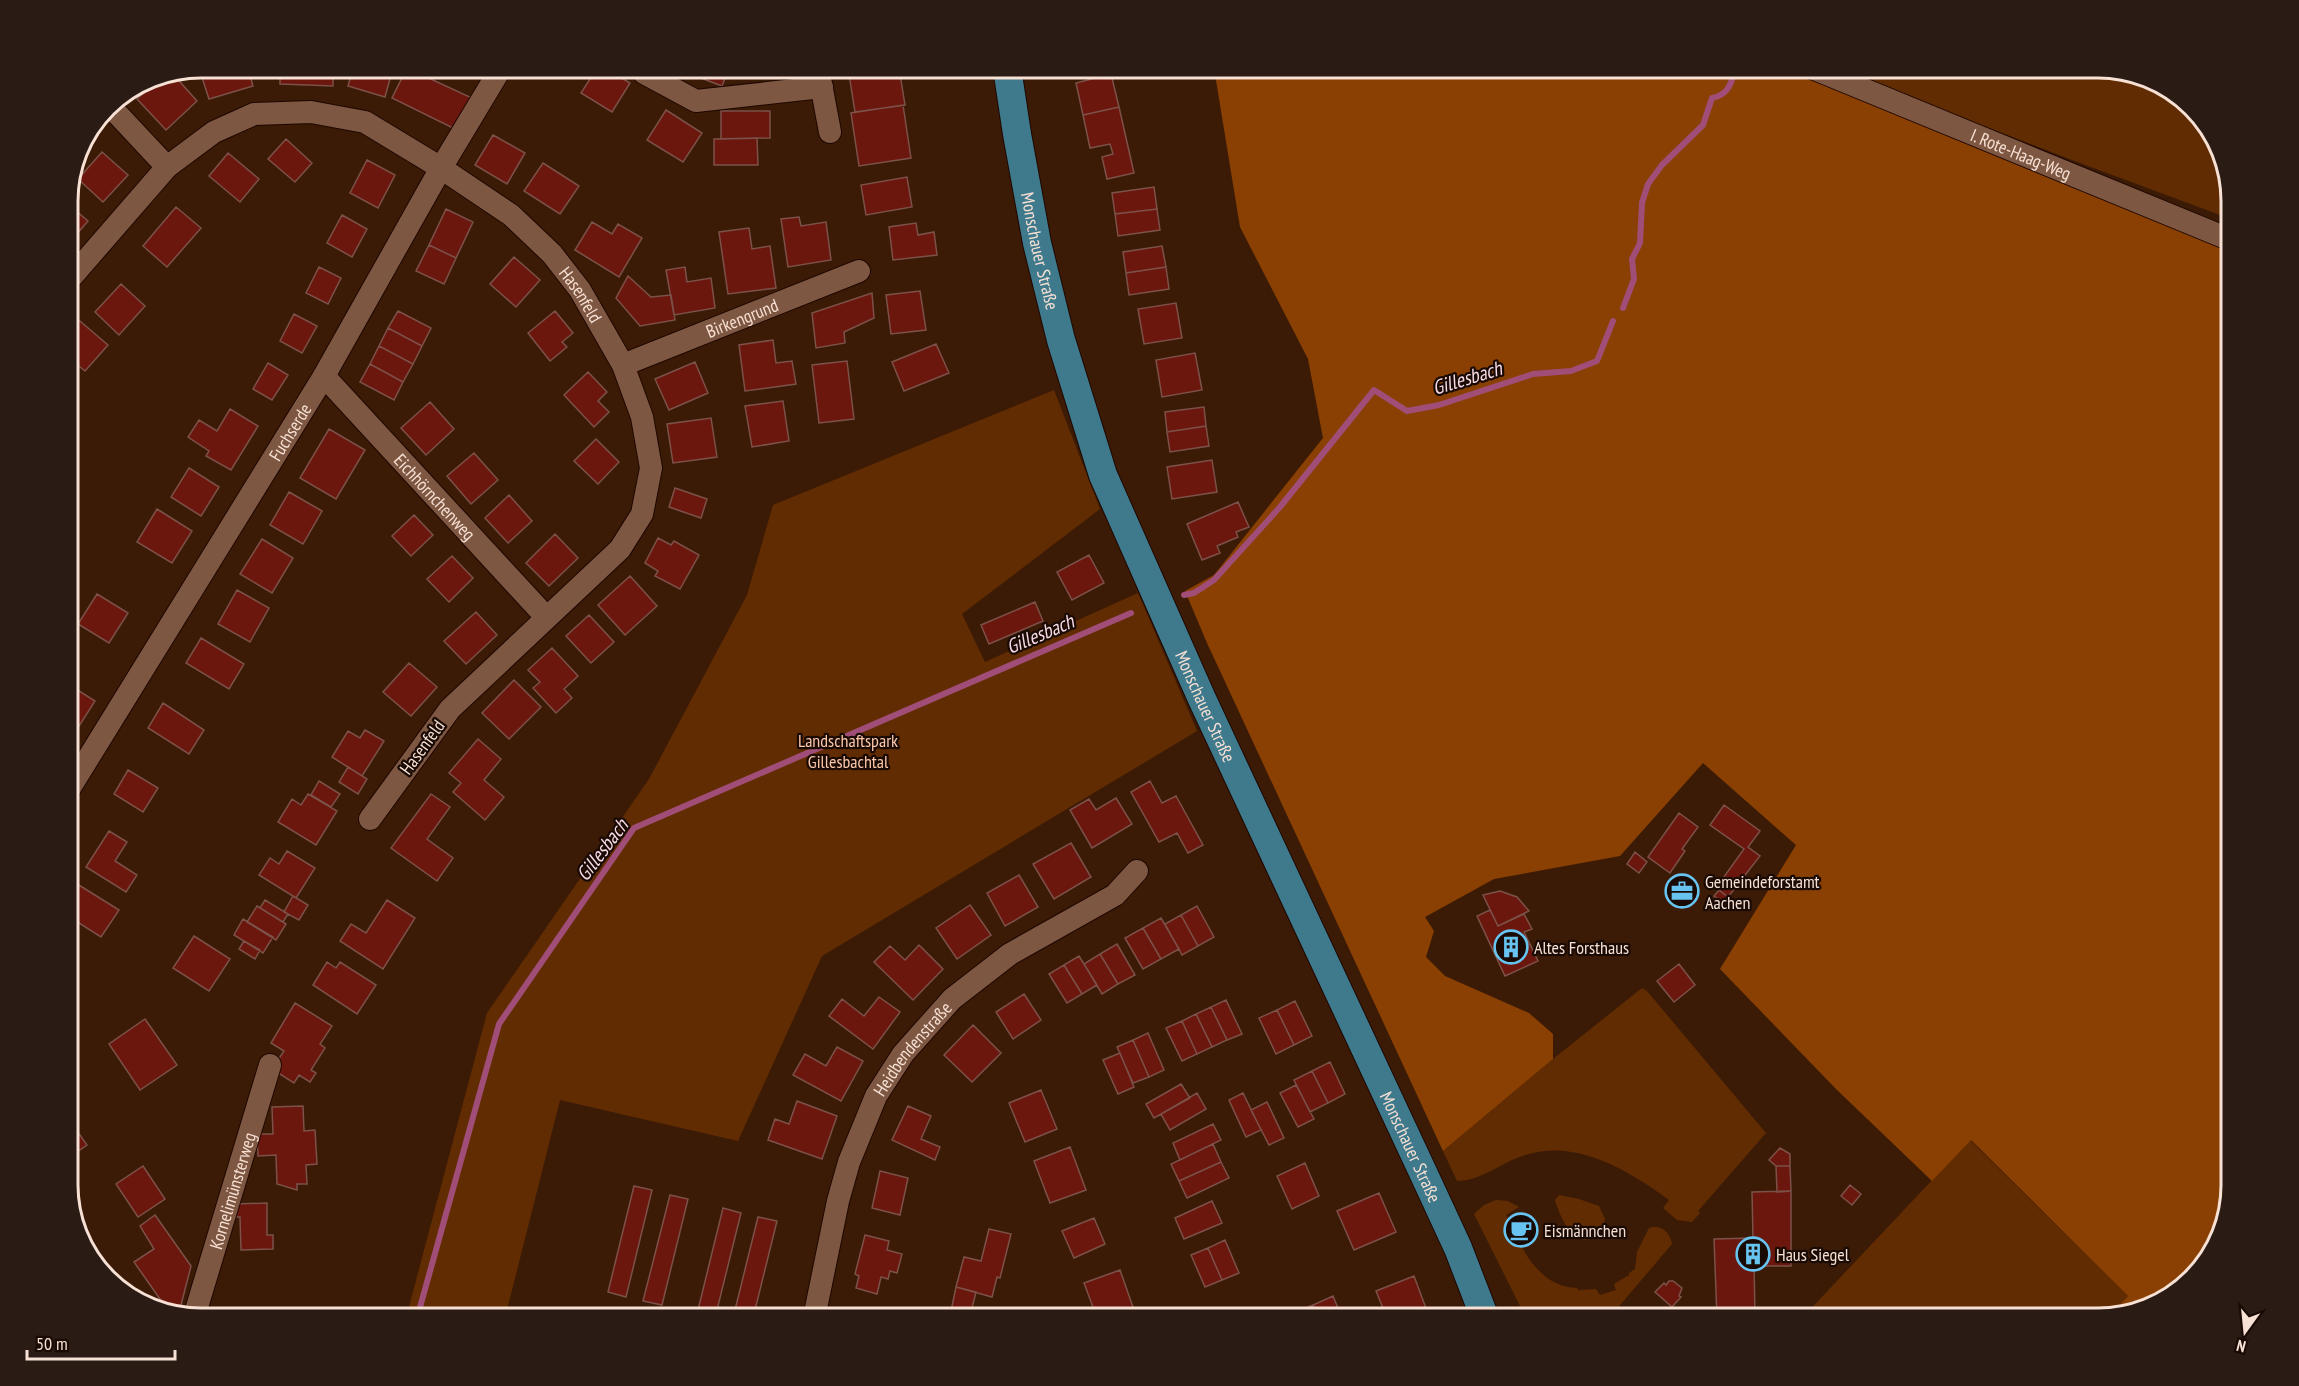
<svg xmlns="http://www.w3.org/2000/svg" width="2299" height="1386" font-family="'PT Sans Narrow',sans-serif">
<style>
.green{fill:#622c02}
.forest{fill:#8a4002}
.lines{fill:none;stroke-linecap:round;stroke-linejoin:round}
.stream{stroke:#a04e77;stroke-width:6}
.building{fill:#6b170d;stroke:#7c5149;stroke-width:1.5}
.minor-casing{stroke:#1e0700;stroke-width:24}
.major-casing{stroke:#1e0700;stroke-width:30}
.minor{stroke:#7d5742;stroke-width:22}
.major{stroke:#3e798c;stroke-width:28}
.labels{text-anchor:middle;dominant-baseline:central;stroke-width:4.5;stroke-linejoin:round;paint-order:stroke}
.street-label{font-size:18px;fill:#f7e0d4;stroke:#190a04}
.park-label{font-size:18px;fill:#fdc8ab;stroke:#190a04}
.poi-label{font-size:18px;fill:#f7e0d4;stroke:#190a04;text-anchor:start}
.water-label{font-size:20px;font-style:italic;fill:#f7dae6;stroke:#190a04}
.rim{fill:none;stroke:#f7e0d4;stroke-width:3}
</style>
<rect width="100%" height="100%" fill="#3c1b06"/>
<path class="green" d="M1833,68H2098L2165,86L2213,134L2231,193V219L2072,160Z
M1054,390L1100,509L962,614L985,662L1138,593L1197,731L822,956L738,1141L560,1100L505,1318H406L487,1013L649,779L747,595L773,505Z
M1642,988L1647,991L1766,1133L1698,1211L1700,1213L1692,1222L1677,1220L1663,1208L1669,1200C1627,1169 1571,1135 1517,1158C1497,1166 1479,1181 1457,1181L1443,1151L1553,1059Z
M1970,1140L2128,1296L2110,1315L2098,1318H1802Z
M1559,1195L1579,1199L1599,1206L1605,1219C1603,1234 1588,1247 1574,1235C1565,1227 1558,1211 1555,1200Z
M1496,1200L1508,1201L1519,1207L1506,1215C1520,1245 1537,1287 1577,1288L1578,1290L1596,1289L1600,1295L1616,1290L1614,1284L1629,1275V1273L1635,1269L1637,1252L1649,1228C1661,1224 1670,1232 1672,1244L1609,1318H1526L1474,1214L1484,1205Z"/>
<path class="forest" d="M1214,68H1801L2231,247V1185L2213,1252L2164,1301L2110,1315L2128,1296L1971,1140L1932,1181L1836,1089L1720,969L1796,845L1703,763L1620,856L1494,879L1425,917L1434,931L1426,957L1445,976L1529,1013L1553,1034V1059L1443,1151L1207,643L1185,591L1214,575L1323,438L1308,359L1240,227Z"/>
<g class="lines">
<path class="stream" d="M1623,308L1634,279L1632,259L1640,243L1642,203L1648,184L1662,165L1703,125L1712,98C1729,95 1731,83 1736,68
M1184,595L1194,593L1214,580L1280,507L1374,390L1407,411L1439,405L1533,374L1571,371L1597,361L1613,321
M417,1318L499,1024L634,828L1131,613"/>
</g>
<path class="building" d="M199,68H248L253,86L209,99Z
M280,68H333V86L280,84Z
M353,68H393L385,97L348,86Z
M407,68L472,98L457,130L392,98Z
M542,68H566L560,78Z
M597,68H604L630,83L612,112L581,93Z
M677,68H729L722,86L677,69Z
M769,68H788V70L775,74L774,68Z
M848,68H899L905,105L855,112Z
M172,73L197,101L166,130L137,99L164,75Z
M1111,74L1119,107L1083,115L1076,83Z
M903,105L911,158L859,166L851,113Z
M1119,107L1134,173L1107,179L1102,157L1113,154L1110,144L1090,148L1083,115Z
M666,110L702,133L683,162L647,140Z
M721,111H770V138L721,139Z
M493,135L525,153L507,184L475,165Z
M757,138L758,165H714V139Z
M286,139L312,163L295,182L268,159Z
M102,152L128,175L103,202L78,179Z
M228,153L259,179L240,202L209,176Z
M367,160L395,175L378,208L350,193Z
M543,163L579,186L560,214L524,191Z
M907,177L912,207L866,215L861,185Z
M1154,187L1157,209L1115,214L1112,193Z
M68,204L88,221L68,244Z
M176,207L201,228L167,267L143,246Z
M446,209L473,222L456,258L429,245Z
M1157,209L1160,230L1118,236L1115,214Z
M342,215L367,229L352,257L327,243Z
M799,217L801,226L826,222L831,260L788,267L781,219Z
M592,222L612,234L618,224L642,238L619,277L575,250Z
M916,223L918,235L934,232L937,255L893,260L889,227Z
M749,228L752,249L770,246L776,288L728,294L719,232Z
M429,245L456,258L444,284L416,271Z
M1162,246L1166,267L1126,273L1123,252Z
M514,257L540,280L516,307L490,284Z
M319,267L341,278L328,304L306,293Z
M685,267L687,282L711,278L715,308L674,315L666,270Z
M1166,267L1169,289L1129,295L1126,273Z
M628,276L651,297L671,295L675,320L640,326L616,298Z
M121,284L145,306L119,335L95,312Z
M920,291L926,330L891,334L886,295Z
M872,293L874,318L844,332L845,343L816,348L812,313Z
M1176,303L1182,338L1144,344L1138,309Z
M398,311L431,328L422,346L388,328Z
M555,311L573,333L562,342L567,347L550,361L528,333Z
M294,314L317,326L302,353L280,341Z
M74,316L108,345L85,371L68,357V323Z
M388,328L422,346L413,364L379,346Z
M773,340L776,363L792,361L796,384L745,391L739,345Z
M936,344L949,373L904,391L892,362Z
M379,346L413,364L403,382L370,364Z
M1195,353L1202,390L1162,397L1156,360Z
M847,361L854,419L819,423L812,365Z
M695,362L708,393L669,410L655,379Z
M268,363L288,375L272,400L253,389Z
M370,364L403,382L394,400L360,382Z
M588,372L607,392L598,401L609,412L594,427L564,395Z
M783,401L789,441L752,447L745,406Z
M430,402L454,429L426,455L401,428Z
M1204,407L1206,426L1167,432L1165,412Z
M230,409L258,426L231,470L206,456L209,451L188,437L199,420L217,431Z
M711,418L717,457L673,463L667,424Z
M1206,426L1209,446L1170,452L1167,432Z
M329,429L365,450L336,499L300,478Z
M596,439L619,462L598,484L574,461Z
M474,453L498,480L471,504L447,476Z
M1212,460L1217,492L1172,499L1167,467Z
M189,468L219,487L201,516L171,497Z
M675,488L707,499L701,518L669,507Z
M289,492L322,511L303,544L270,525Z
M509,495L532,521L508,543L485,518Z
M1238,502L1249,527L1236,532L1238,537L1217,546L1220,553L1202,560L1187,524Z
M157,509L192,531L172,563L137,542Z
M414,515L433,535L411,556L392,536Z
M555,534L578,558L549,586L526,563Z
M658,538L671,545L674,541L699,555L680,589L655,576L658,571L645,563Z
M262,539L293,558L272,593L240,574Z
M1089,555L1104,583L1072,600L1057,572Z
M452,556L473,578L449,602L427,579Z
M630,576L657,606L625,635L598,605Z
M237,590L269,608L250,642L218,624Z
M97,594L128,613L109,643L78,624Z
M1035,602L1043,621L989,644L981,625Z
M476,612L497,635L466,664L444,641Z
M589,615L614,642L591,663L566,636Z
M201,638L244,664L229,689L186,663Z
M552,648L578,676L564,689L572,698L556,713L533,688L540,682L528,670Z
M409,663L437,687L411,716L383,692Z
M514,680L541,707L509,739L482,713Z
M68,684L95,701L74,734L68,730Z
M163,703L204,730L189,754L148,728Z
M365,730L384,741L362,776L332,757L348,731L360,738Z
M478,739L501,759L484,780L504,797L485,820L453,792L461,783L449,773Z
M348,767L367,779L358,794L339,782Z
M128,770L158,788L143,812L114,794Z
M319,781L340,794L331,807L311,795Z
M1150,781L1162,803L1176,796L1203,845L1188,853L1177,833L1159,842L1131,792Z
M308,794L337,811L316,845L278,822L292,799L301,805Z
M431,794L450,807L427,839L453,858L437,881L391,848Z
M1116,798L1132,824L1092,848L1070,810L1089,799L1096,810Z
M1724,805L1760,831L1748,847L1760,856L1728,897L1716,888L1744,849L1710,825Z
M1679,813L1698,827L1682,849L1685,851L1670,873L1648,857Z
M109,831L127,842L115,861L137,875L126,892L86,867Z
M1071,843L1091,877L1054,899L1033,864Z
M287,851L315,868L296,898L259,875L270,858L279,864Z
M1635,852L1647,862L1639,873L1627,864Z
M1019,875L1038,907L1005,926L987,893Z
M74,882L119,910L101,937L68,916V891Z
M1719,890L1728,897L1724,903L1714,896Z
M1500,891L1517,897L1529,911L1498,926L1483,895Z
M293,896L308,905L299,920L284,912Z
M265,900L288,914L283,922L260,908Z
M387,900L415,918L383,969L340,941L351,924L366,933Z
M970,905L991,935L957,959L936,928Z
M257,906L286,924L276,940L247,922Z
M1197,906L1214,937L1198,946L1181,915Z
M1490,910L1498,926L1524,914L1532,929L1524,932L1538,961L1505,976L1477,916Z
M1181,915L1198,946L1182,955L1165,924Z
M1161,918L1179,949L1161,959L1143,928Z
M243,919L273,937L263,953L234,935Z
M1143,928L1161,959L1143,969L1125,938Z
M194,936L230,959L209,991L173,968Z
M68,941L75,945L68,957Z
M244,941L260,950L255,959L239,949Z
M1117,944L1135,975L1118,984L1100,954Z
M919,945L943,969L913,1000L874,962L890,946L905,960Z
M1100,954L1118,984L1102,994L1084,964Z
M1079,956L1097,985L1082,994L1064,965Z
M327,962L336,968L340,962L376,985L357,1014L313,985Z
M1679,964L1695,985L1674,1002L1657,981Z
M1064,965L1082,994L1067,1003L1049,974Z
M1024,994L1041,1020L1013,1039L996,1012Z
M879,997L900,1012L873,1049L829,1016L842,999L864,1016Z
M1226,1000L1242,1034L1227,1040L1211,1007Z
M1295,1001L1312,1036L1294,1045L1277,1010Z
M295,1003L332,1026L320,1044L325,1048L311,1070L316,1073L310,1082L299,1075L294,1083L272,1069L284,1051L271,1043Z
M1211,1007L1227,1040L1212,1047L1196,1014Z
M1277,1010L1294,1045L1276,1054L1259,1018Z
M1196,1014L1212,1047L1197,1054L1182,1021Z
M145,1019L177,1065L140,1090L109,1044Z
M1182,1021L1197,1054L1182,1061L1166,1028Z
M973,1025L1001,1053L972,1082L944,1055Z
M1148,1033L1164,1070L1149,1077L1133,1040Z
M1133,1040L1149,1077L1133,1083L1117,1047Z
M837,1047L863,1061L841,1101L793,1075L805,1054L826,1066Z
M1120,1053L1134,1087L1118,1094L1103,1060Z
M1330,1062L1345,1094L1328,1103L1312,1071Z
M1312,1071L1328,1103L1310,1112L1294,1080Z
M1181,1084L1190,1098L1154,1118L1146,1104Z
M1296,1085L1314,1119L1298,1127L1280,1093Z
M1041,1090L1057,1129L1025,1142L1009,1103Z
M1197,1093L1206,1109L1170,1130L1161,1114Z
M1243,1093L1261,1130L1246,1137L1229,1100Z
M797,1101L837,1116L822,1159L768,1140L775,1119L789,1124Z
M1267,1102L1284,1138L1269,1145L1251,1110Z
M303,1106L304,1131L315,1130L317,1164L306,1165L307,1184H297V1190L277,1184L276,1155L258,1156L257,1134H273L272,1107Z
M908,1106L931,1116L921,1139L940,1147L935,1160L892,1140Z
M68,1118L87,1145L68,1158Z
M1213,1124L1221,1140L1180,1160L1173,1143Z
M1213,1144L1221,1162L1179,1181L1171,1164Z
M1070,1147L1086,1190L1050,1203L1034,1161Z
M1780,1148L1790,1154V1166H1776L1769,1160Z
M1221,1162L1229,1178L1187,1198L1179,1181Z
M1305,1163L1319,1196L1292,1209L1277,1176Z
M143,1166L165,1199L138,1217L116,1184Z
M1776,1166H1790L1791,1191L1777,1192Z
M880,1171L908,1178L900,1215L872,1208Z
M1850,1185L1861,1194L1852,1205L1841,1196Z
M634,1186L652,1190L626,1297L608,1292Z
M1791,1191V1266H1763V1261H1754L1755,1318H1717L1714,1239L1753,1238L1752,1192Z
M1379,1193L1396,1232L1354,1250L1337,1211Z
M670,1195L688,1199L662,1305L643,1301Z
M1212,1201L1222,1223L1184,1239L1175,1218Z
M267,1203V1235H273V1249L241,1250L240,1217H235V1204Z
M723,1208L741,1213L715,1318H713L697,1314Z
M155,1215L191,1266L181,1305L173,1311L167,1309L134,1262L154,1249L140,1226Z
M758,1217L777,1221L753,1318H733Z
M1094,1218L1105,1244L1074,1258L1062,1231Z
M989,1229L1011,1234L1000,1278L997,1277L992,1297L956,1287L964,1257L981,1261Z
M865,1235L889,1241L887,1250L902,1254L897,1273L890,1271L888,1279L881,1277L877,1294L856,1288L859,1276L855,1274Z
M1225,1240L1239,1273L1222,1280L1208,1248Z
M1208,1248L1222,1280L1205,1287L1191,1255Z
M1120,1270L1134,1310L1110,1318H1097L1084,1283Z
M1414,1276L1427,1311L1407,1318H1387L1376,1291Z
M1669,1281H1673L1682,1288L1679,1296L1681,1297L1672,1307L1655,1292L1664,1283L1666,1285Z
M956,1287L976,1292L970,1316L951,1311Z
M1333,1296L1342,1318H1319L1313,1305Z
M1313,1305L1319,1318H1295L1293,1313Z
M1276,1308L1280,1318H1250Z
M849,1309L873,1315L872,1318H847Z
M603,1310L621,1314L620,1318H601Z
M1427,1311L1431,1318H1407Z
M958,1313L970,1316L981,1318H957Z"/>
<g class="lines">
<g class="minor-casing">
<g id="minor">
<path d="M818,68L830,132"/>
<path id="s1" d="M1812,68L2231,240"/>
<path d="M644,73L696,101L822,87"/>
<path d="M109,105L167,167"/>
<path id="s2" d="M68,281L167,167L214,132L254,114L311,112L365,122L441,168L511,215L552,254L580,290L623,365L642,417L651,468L642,514L620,549L450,709L370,819"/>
<path id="s3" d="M623,365L859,271"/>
<path id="s4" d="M324,376L546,617"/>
<path id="s5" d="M68,791L324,376L441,168L501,68"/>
<path id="s6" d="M194,1317L270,1065"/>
<path id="s7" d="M814,1318L838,1201L849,1162L876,1096L903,1054L952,999L1010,954L1115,895L1137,871"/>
</g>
</g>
<g class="major-casing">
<g id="major">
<path id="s8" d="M1007,68L1017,134L1037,243L1061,340L1103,475L1202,699L1427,1181L1458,1248L1485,1318"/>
</g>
</g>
<use href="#minor" class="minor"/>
<use href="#major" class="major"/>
</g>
<defs>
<g id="office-ring" transform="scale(1.725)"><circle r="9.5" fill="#190a04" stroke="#67c4f0" stroke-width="1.5"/><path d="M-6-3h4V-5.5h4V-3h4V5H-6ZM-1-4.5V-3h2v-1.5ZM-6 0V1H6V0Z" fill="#67c4f0"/></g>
<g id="building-ring" transform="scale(1.725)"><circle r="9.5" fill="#190a04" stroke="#67c4f0" stroke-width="1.5"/><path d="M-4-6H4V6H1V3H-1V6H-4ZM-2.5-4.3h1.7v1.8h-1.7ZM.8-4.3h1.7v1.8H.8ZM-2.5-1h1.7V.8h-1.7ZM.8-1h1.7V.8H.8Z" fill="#67c4f0"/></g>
<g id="cafe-ring" transform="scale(1.725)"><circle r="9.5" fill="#190a04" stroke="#67c4f0" stroke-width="1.5"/><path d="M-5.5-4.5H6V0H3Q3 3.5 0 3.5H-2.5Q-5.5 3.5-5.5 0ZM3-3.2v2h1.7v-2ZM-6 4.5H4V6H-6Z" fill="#67c4f0"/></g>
</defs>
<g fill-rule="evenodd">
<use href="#office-ring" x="1682" y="891"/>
<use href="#building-ring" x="1511" y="947"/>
<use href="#cafe-ring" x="1521" y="1230"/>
<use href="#building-ring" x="1753" y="1254"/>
</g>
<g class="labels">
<g class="street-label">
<text stroke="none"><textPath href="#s1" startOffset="226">I. Rote-Haag-Weg</textPath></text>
<text stroke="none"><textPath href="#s8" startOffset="186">Monschauer Straße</textPath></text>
<text stroke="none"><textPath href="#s2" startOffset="645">Hasenfeld</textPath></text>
<text stroke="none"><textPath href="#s3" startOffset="128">Birkengrund</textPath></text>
<text stroke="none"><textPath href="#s5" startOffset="422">Fuchserde</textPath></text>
<text stroke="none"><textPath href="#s4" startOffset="164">Eichhörnchenweg</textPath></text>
<text stroke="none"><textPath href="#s8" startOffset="672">Monschauer Straße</textPath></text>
<text transform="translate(422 747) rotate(-54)">Hasenfeld</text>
<text stroke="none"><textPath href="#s7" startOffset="291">Heidbendenstraße</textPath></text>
<text stroke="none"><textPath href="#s8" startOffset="1158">Monschauer Straße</textPath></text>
<text stroke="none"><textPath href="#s6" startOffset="132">Kornelimünsterweg</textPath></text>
</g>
<g class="park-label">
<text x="848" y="740">Landschaftspark<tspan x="848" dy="21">Gillesbachtal</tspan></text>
</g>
<g class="poi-label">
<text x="1705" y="881">Gemeindeforstamt<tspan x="1705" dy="21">Aachen</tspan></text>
<text x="1534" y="947">Altes Forsthaus</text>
<text x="1544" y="1230">Eismännchen</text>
<text x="1776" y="1254">Haus Siegel</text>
</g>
<g class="water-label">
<text transform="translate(1467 378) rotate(-17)">Gillesbach</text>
<text transform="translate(1040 634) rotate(-23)">Gillesbach</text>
<text transform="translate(602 850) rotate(-53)">Gillesbach</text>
</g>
</g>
<path d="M0 0H2299V1386H0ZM201 78H2098A123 123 0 0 1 2221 201V1185A123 123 0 0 1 2098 1308H201A123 123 0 0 1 78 1185V201A123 123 0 0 1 201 78Z" fill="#2b1b15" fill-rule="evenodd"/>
<path class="rim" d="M201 78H2098A123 123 0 0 1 2221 201V1185A123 123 0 0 1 2098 1308H201A123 123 0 0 1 78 1185V201A123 123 0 0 1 201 78Z"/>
<g transform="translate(2245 1332) rotate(195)" stroke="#190a04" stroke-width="4.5" paint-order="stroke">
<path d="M0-4.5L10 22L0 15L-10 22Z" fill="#f7e0d4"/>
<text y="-9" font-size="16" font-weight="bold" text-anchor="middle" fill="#f7e0d4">N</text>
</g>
<path d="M27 1350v9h148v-9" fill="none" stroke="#f7e0d4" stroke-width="3"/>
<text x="36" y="1350" font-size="18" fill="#f7e0d4" stroke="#190a04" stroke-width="4.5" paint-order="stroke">50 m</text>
</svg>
